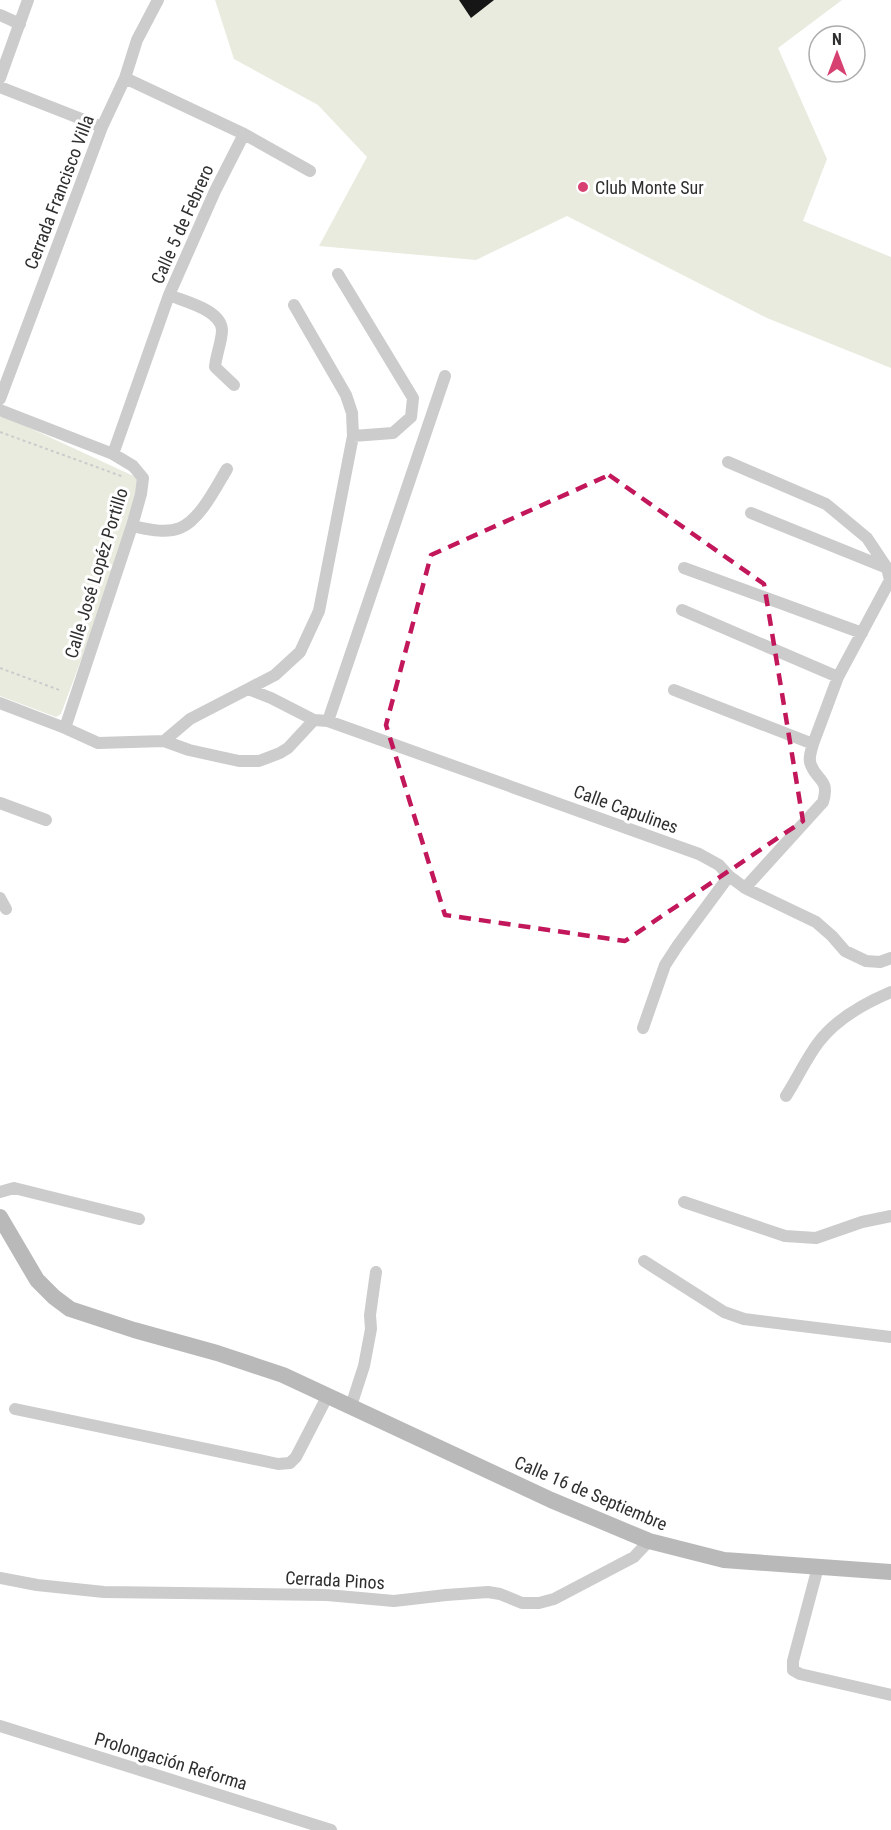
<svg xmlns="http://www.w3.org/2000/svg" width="891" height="1830" font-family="'Roboto Condensed',sans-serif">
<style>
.green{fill:#e8ebde}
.building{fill:#161616}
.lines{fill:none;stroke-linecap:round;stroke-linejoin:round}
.path{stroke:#ccc;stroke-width:2;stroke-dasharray:3 3;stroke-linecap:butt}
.minor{stroke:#ccc;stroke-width:12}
.secondary{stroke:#b9b9b9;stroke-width:16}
.marked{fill:none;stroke:#c2185b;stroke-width:4.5;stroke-dasharray:12 8;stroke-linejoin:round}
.poi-dot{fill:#d74171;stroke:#fff;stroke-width:2}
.labels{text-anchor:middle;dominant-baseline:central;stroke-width:6;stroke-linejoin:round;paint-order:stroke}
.poi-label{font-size:18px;fill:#2f2f2f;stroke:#fff;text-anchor:start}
.street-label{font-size:18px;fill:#2f2f2f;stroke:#fff}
</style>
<rect width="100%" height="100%" fill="#fff"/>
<path class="green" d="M215,0H842L778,48L827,159L803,221L891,257V368L767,318L567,216L476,260L319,246L367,157L318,105L234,59Z
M4,416L140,479L145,487L61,714L56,717L0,696V417Z"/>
<path class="building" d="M459,0H494L471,18Z"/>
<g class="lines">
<path class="path" d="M0,432L124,477
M0,668L62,691"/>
<path class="minor" d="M0,15L20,24
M0,78L28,0
M125,78L244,134L310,171
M0,87L102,127
M338,274L413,398L411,417L393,433L353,436
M169,295C186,302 221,310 222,330C222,341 216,355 215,367L234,385
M0,399L102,127L125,78L137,40L158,0
M0,410L113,454L133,466L143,478L141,494L132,526L65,728
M113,454L169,295L215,191L244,134
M728,462L826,504L867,538L887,568
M132,526C147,529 165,534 180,528C200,520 216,487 227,469
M684,568L862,633
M682,610L838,677
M248,689L275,675L300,652L319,611L353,436L352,413L346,395L294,305
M674,690L813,744
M0,703L65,728L98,743L164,741L189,750L239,761H259L280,753L288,748L314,720L328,721L699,854L719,865L729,876L745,888L816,922L832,936L845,951L866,961L880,962L891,958
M328,721L445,376
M164,741L190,719L248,689L271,698L314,720
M0,803L46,820
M745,888L823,802C830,779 817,781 811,765C808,759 811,751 813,744L838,677L890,580L887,568L751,513
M0,898L6,909
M643,1028L665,965L678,945L729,876
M786,1096C797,1079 806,1059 818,1043C835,1020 865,1003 891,992
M0,1192L14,1188L139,1219
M684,1202L785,1236L816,1238L862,1222L891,1216
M644,1261L724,1312L744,1319L891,1337
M351,1406L364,1366L371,1329L370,1315L376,1272
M15,1409L278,1464L290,1463L296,1457L328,1395
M818,1567L793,1661V1670L800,1674L891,1695
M0,1578L37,1585L104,1592L327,1595L394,1601L446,1595L488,1592L500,1594L522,1603H539L554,1599L634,1557L649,1541
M0,1726L331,1830"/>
<path class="secondary" d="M0,1217L37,1280L54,1297L70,1309L134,1330L217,1353L283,1375L551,1500L649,1541L724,1560L891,1572"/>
</g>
<path class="marked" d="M609,475L764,584L803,821L625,941L445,915L386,725L431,555Z"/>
<circle class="poi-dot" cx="583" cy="187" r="6"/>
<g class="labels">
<g class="poi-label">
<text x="595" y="187">Club Monte Sur</text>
</g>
<g class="street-label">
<text transform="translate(59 192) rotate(-69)">Cerrada Francisco Villa</text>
<text transform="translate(182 224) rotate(-66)">Calle 5 de Febrero</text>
<text transform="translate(96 573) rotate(-73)">Calle José Lopéz Portillo</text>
<text transform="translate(626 809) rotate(20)">Calle Capulines</text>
<text transform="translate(591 1493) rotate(23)">Calle 16 de Septiembre</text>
<text transform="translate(335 1580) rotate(3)">Cerrada Pinos</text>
<text transform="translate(171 1761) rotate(17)">Prolongación Reforma</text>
</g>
</g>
<g transform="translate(837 54)"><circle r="28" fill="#ffffff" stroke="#acacac" stroke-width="1.5"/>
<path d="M0-4.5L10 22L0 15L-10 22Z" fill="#d74171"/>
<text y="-9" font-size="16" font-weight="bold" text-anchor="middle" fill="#2f2f2f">N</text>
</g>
</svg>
